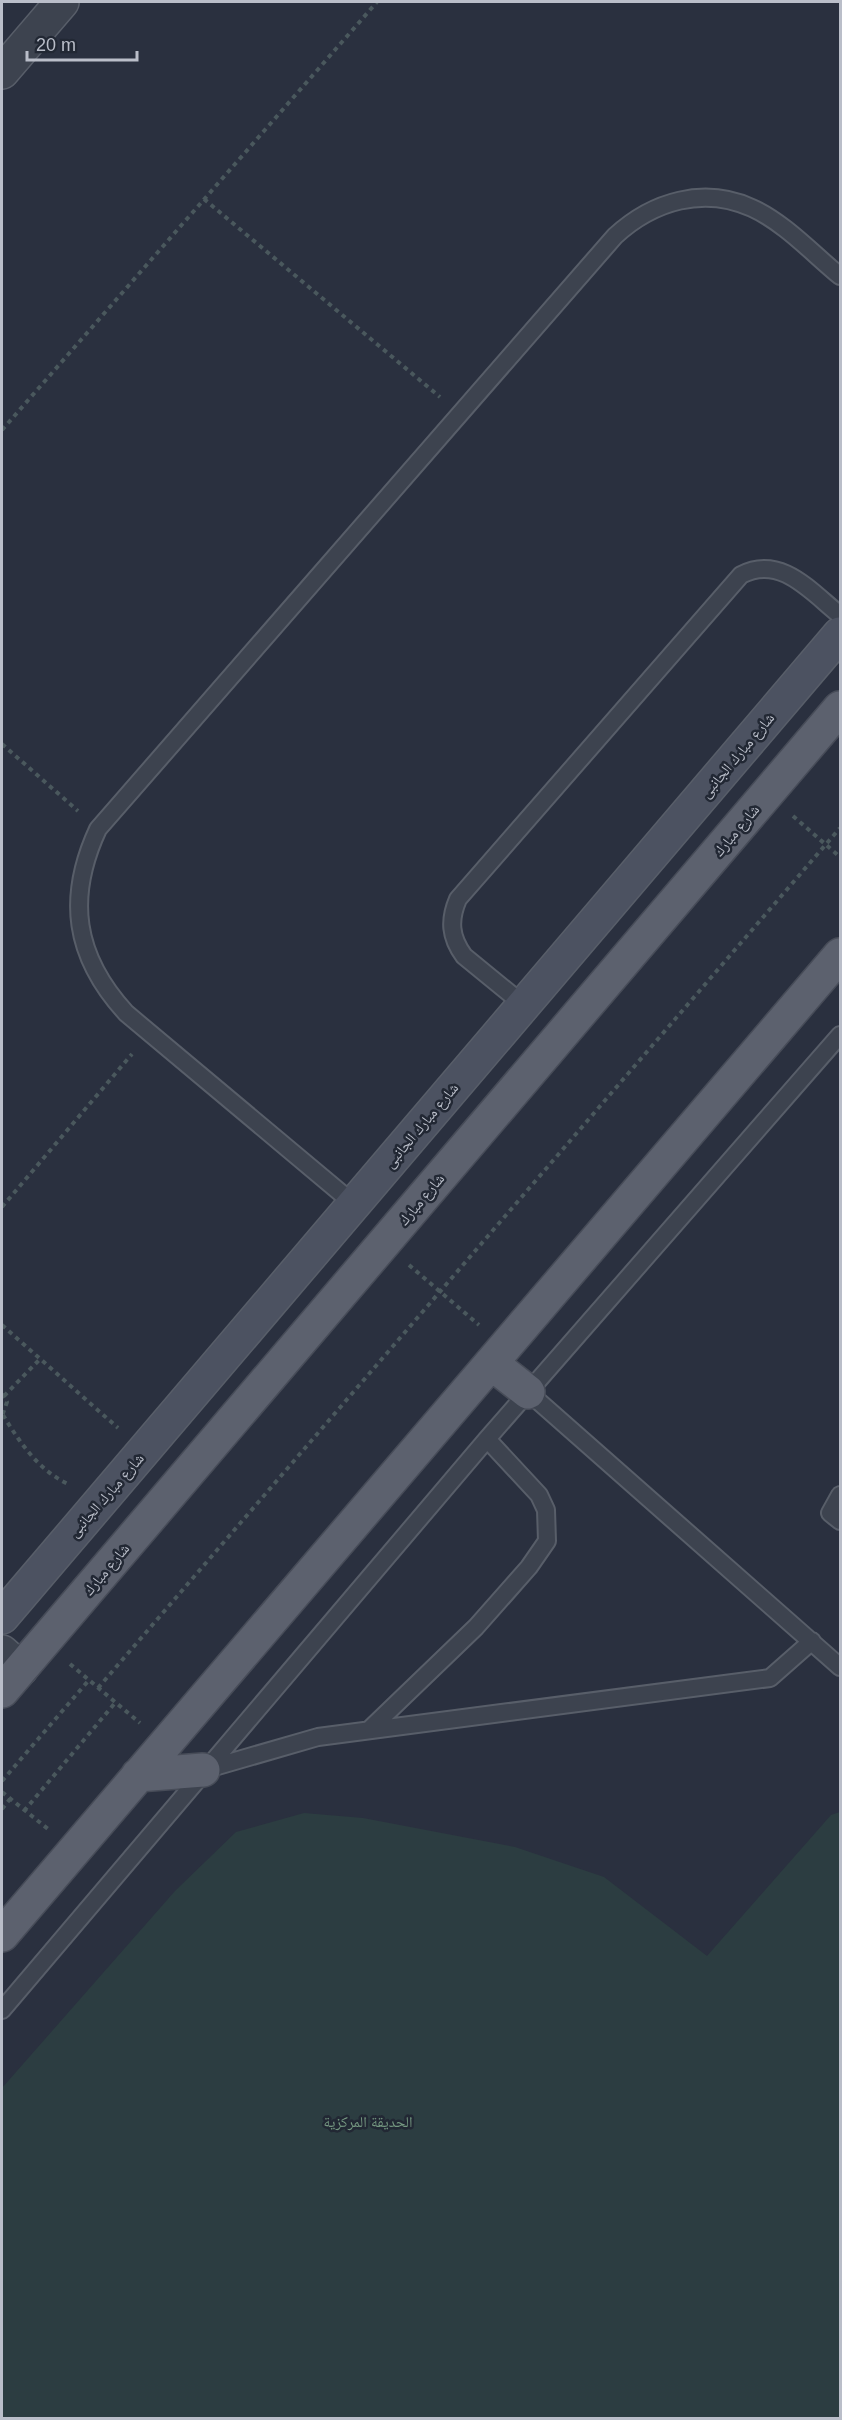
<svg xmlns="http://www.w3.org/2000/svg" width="842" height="2420" font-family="Arial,'Noto Naskh Arabic',sans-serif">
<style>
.green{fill:#2c3d41}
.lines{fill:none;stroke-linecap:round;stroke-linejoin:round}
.service-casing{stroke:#585e69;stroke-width:20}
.minor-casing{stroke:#585e69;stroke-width:36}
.tertiary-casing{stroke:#585e69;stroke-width:36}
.secondary-casing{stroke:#585e69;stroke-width:36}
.primary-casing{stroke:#474c58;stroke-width:36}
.path{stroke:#4a585d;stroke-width:4;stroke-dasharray:4.5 4.5;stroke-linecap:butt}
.service{stroke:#3d434f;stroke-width:16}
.minor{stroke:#3d434f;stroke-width:33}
.tertiary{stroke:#3d434f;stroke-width:33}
.secondary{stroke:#4c5261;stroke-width:33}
.primary{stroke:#5c616e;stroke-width:33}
.labels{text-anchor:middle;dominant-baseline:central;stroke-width:5;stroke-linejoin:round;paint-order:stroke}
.street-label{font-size:15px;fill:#babec9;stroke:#222834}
.park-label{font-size:15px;fill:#749780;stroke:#222834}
</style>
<rect width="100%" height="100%" fill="#2a303f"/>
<path class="green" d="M840,1812V2418H2V2088L175,1891L236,1832L304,1813L363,1818L515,1847L604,1877L707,1956L831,1815Z"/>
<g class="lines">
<g class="service-casing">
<path id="service" d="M524,1005L464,956C450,937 449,920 458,899L741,575C781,554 811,592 840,615
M354,1204L126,1013C74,956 66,898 98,829L615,236C653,201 704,186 752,208C785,223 813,254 840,276
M528,1392L840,1667
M840,1495L830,1513L840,1521
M370,1729L476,1627L529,1567L547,1541L546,1510L539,1495L487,1439
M204,1770L318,1737L770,1678L812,1641
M2,2010L487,1439L840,1035"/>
</g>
<g class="minor-casing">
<path id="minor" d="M2,72L62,2"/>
</g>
<g class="tertiary-casing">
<path id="tertiary" d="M2,1652L21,1669"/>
</g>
<g class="secondary-casing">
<path id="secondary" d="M2,1617L840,634"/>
</g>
<g class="primary-casing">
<path id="primary" d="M491,1363L528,1392
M2,1691L840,708
M138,1775L203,1770
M2,1935L840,955"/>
</g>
<path class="path" d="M204,199L440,397
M2,430L377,2
M2,744L78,811
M793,816L840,857
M2,1207L132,1054
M409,1265L479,1325
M2,1325L118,1428
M2,1394L7,1402L2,1416
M4,1396L40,1359
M3,1415C20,1443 39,1471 70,1485
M70,1664L140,1723
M98,1688L840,828
M2,1781L89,1680
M2,1792L48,1829
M2,1809L10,1799
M24,1811L115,1703"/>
<use href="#service" class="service"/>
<use href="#minor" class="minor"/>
<use href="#tertiary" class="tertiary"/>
<use href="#secondary" class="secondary"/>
<use href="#primary" class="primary"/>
</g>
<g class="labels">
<g class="street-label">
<text transform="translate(737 755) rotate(-50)">شارع مبارك الجانبى</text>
<text transform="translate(736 830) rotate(-50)">شارع مبارك</text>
<text transform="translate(421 1125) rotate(-50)">شارع مبارك الجانبى</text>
<text transform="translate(421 1199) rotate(-50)">شارع مبارك</text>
<text transform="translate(106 1495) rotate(-49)">شارع مبارك الجانبى</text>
<text transform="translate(106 1569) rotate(-50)">شارع مبارك</text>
</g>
<g class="park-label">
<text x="368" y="2121">الحديقة المركزية</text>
</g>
</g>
<rect width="842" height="2420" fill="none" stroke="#babec9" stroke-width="6"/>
<path d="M27 51v9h110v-9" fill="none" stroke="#babec9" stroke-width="3"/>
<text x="36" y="51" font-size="18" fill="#babec9" stroke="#222834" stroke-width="4.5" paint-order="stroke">20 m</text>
</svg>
